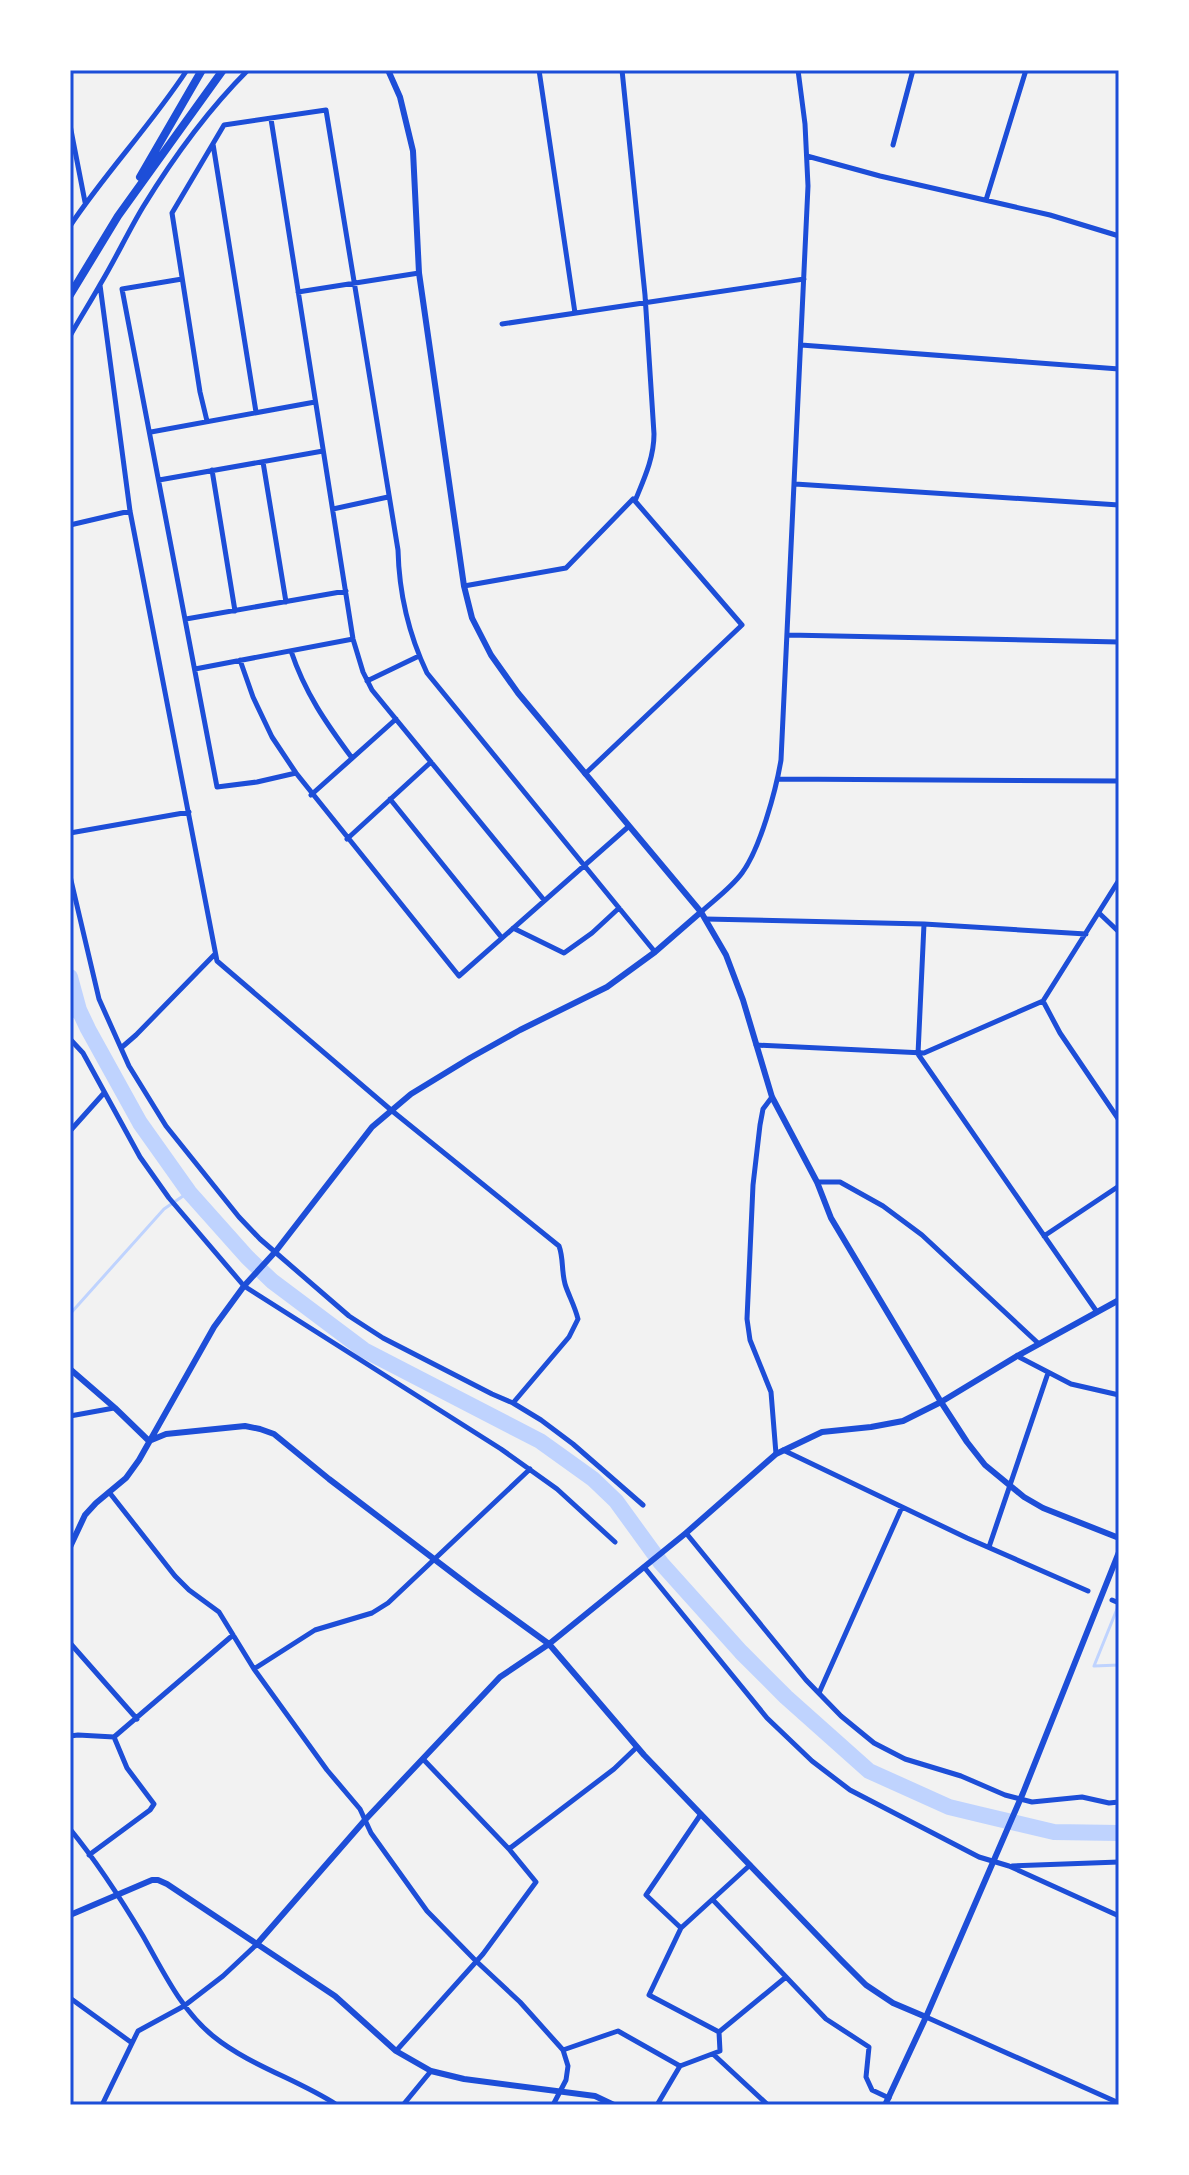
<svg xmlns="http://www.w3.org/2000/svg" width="1189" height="2175" font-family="Ubuntu,sans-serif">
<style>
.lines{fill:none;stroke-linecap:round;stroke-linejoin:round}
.stream{stroke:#bfd3fe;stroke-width:3}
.river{stroke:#bfd3fe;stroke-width:16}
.minor{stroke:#1d4ed8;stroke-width:5}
.tertiary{stroke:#1d4ed8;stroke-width:6}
.secondary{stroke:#1d4ed8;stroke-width:6}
.trunk{stroke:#1d4ed8;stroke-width:8}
.neatline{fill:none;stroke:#1d4ed8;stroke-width:3}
</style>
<rect width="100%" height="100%" fill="#f2f2f2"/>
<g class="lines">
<path class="stream" d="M70,1014L85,1023
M70,1314L164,1209L189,1192
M1117,1609L1094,1666L1119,1665"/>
<path class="river" d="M70,977L79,1010L88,1029L140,1123L189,1192L247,1257L272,1281L364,1350L540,1441L593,1479L616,1501L661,1563L741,1652L786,1697L869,1771L949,1807L978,1814L1054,1832L1119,1833"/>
<path class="minor" d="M539,70L575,313
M271,119L353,639L363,672L372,690L544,900
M70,125L85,202
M213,144L256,412
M893,145L913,70
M807,156L880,176L1050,215L1119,236
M986,200L1026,70
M70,226C106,172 151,125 187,70
M182,279L122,289L217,787L257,782L296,773
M100,285L130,511L217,961L391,1110L559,1246C564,1259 561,1274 566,1287C570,1298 575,1307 578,1319L569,1337L513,1403
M298,292L419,273
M502,324L804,279
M70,336C80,318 91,301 101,283C116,258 128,232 143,207C173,158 207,111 248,70
M801,345L1119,369
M207,421L200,392L172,213L224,125L326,110L398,550C399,592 409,635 427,673L655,952
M151,432L315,402
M263,462L286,602
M212,470L235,611
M159,480L323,451
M795,484L1119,505
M333,509L388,497
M70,525L130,511
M464,586L566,568L633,499L635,501C644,479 654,458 654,434L645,295L622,70
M186,619L346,591
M788,635L1119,642
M291,651C305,693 326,723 352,758
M240,660L253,697L272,737L296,773L459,976L628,827
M195,669L353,639
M367,681L419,656
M585,774L742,625L635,501
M778,779L1119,781
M311,795L396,719
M390,799L502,938
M70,833L189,812
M347,839L431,762
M70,876L99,999L129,1066L166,1126L239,1217L260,1239L349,1316L383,1338L492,1394L513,1403L541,1420L573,1444L643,1505
M701,912C714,900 731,888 742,873C760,849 776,790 781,760L808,186L805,124L798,70
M1099,913L1119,932
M705,919L924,924L1086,934
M924,924L918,1054L1097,1312
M513,928L564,953L592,933L619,908
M1043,1001L1060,1033L1119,1120
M70,1039L83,1053L140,1157L169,1198L244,1286L501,1449L557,1489L615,1542
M756,1045L924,1053L1043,1001L1119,880
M121,1048L136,1035L215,954
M772,1097L763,1109L760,1125L753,1185L747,1319L750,1340L771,1392L776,1454
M70,1131L104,1093
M817,1182H840L883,1206L922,1235L1039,1344
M1044,1236L1119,1186
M1017,1356L1071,1384L1119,1395
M70,1416L114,1408
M783,1450L967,1538L1088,1591
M109,1492L175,1576L189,1590L219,1612L254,1669L327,1770L360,1809L371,1833L427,1911L475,1960L520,2002L563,2050L568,2066L566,2080L553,2105
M686,1533L806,1680L841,1716L874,1743L905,1759L961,1776L1005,1795L1032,1802L1082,1797L1109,1803L1119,1802
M989,1547L1048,1373
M644,1567L767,1718L812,1761L850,1790L979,1857L1009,1866L1119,1916
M1112,1600L1119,1603
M70,1643L137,1719
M254,1669L315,1630L372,1613L388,1603L530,1469
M819,1693L902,1507
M70,1736L78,1735L114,1737L233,1635
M70,1829C97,1862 121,1899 143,1936C163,1971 181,2010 213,2036C250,2066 297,2079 337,2105
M509,1849L614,1769L637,1747
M89,1855L150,1810L154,1804L127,1768L114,1737
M1012,1866L1119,1862
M713,1900L826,2019L869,2047L866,2077L872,2090L889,2098
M681,1928L646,1895L701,1814
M70,1998L132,2043
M926,2017L1119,2103
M719,2032L786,1977
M563,2050L618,2031L680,2066L657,2105
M396,2051L483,1954L536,1882L509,1849L423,1759
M713,2054L768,2105
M680,2066L720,2051L719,2032L649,1995L681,1928L750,1865
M102,2105L138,2031L184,2006L223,1976L256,1945
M403,2105L431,2071"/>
<path class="tertiary" d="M388,70L400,97L413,151L419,273L464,586L472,618L491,655L518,693L701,912L726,955L743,1000L772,1097L817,1182L831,1218L941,1402L967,1442L985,1465L1024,1497L1043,1508L1119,1538
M70,1369L115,1408L149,1441
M149,1441L166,1434L245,1426L260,1429L274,1434L329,1479L476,1591L549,1644L644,1755L841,1960L866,1985L893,2003L926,2017
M70,1547L85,1515L96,1503L126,1478L139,1460L214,1327L244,1286L276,1251L372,1127L411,1094L470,1058L520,1030L607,987L655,952L701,912
M70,1915L152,1880H158L167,1884L335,1996L396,2051L431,2071L464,2079L595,2096L614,2105
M256,1945L365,1820L500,1677L549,1644L686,1533L776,1454L822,1432L871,1427L903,1421L941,1402L1017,1356L1119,1300"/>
<path class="secondary" d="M885,2105L926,2017L1023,1793L1119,1552"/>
<path class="trunk" d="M140,177L202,70
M70,295L118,216L223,70"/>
</g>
<rect width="1189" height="2175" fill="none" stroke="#ffffff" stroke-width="144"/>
<rect x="72" y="72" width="1045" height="2031" class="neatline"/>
</svg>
